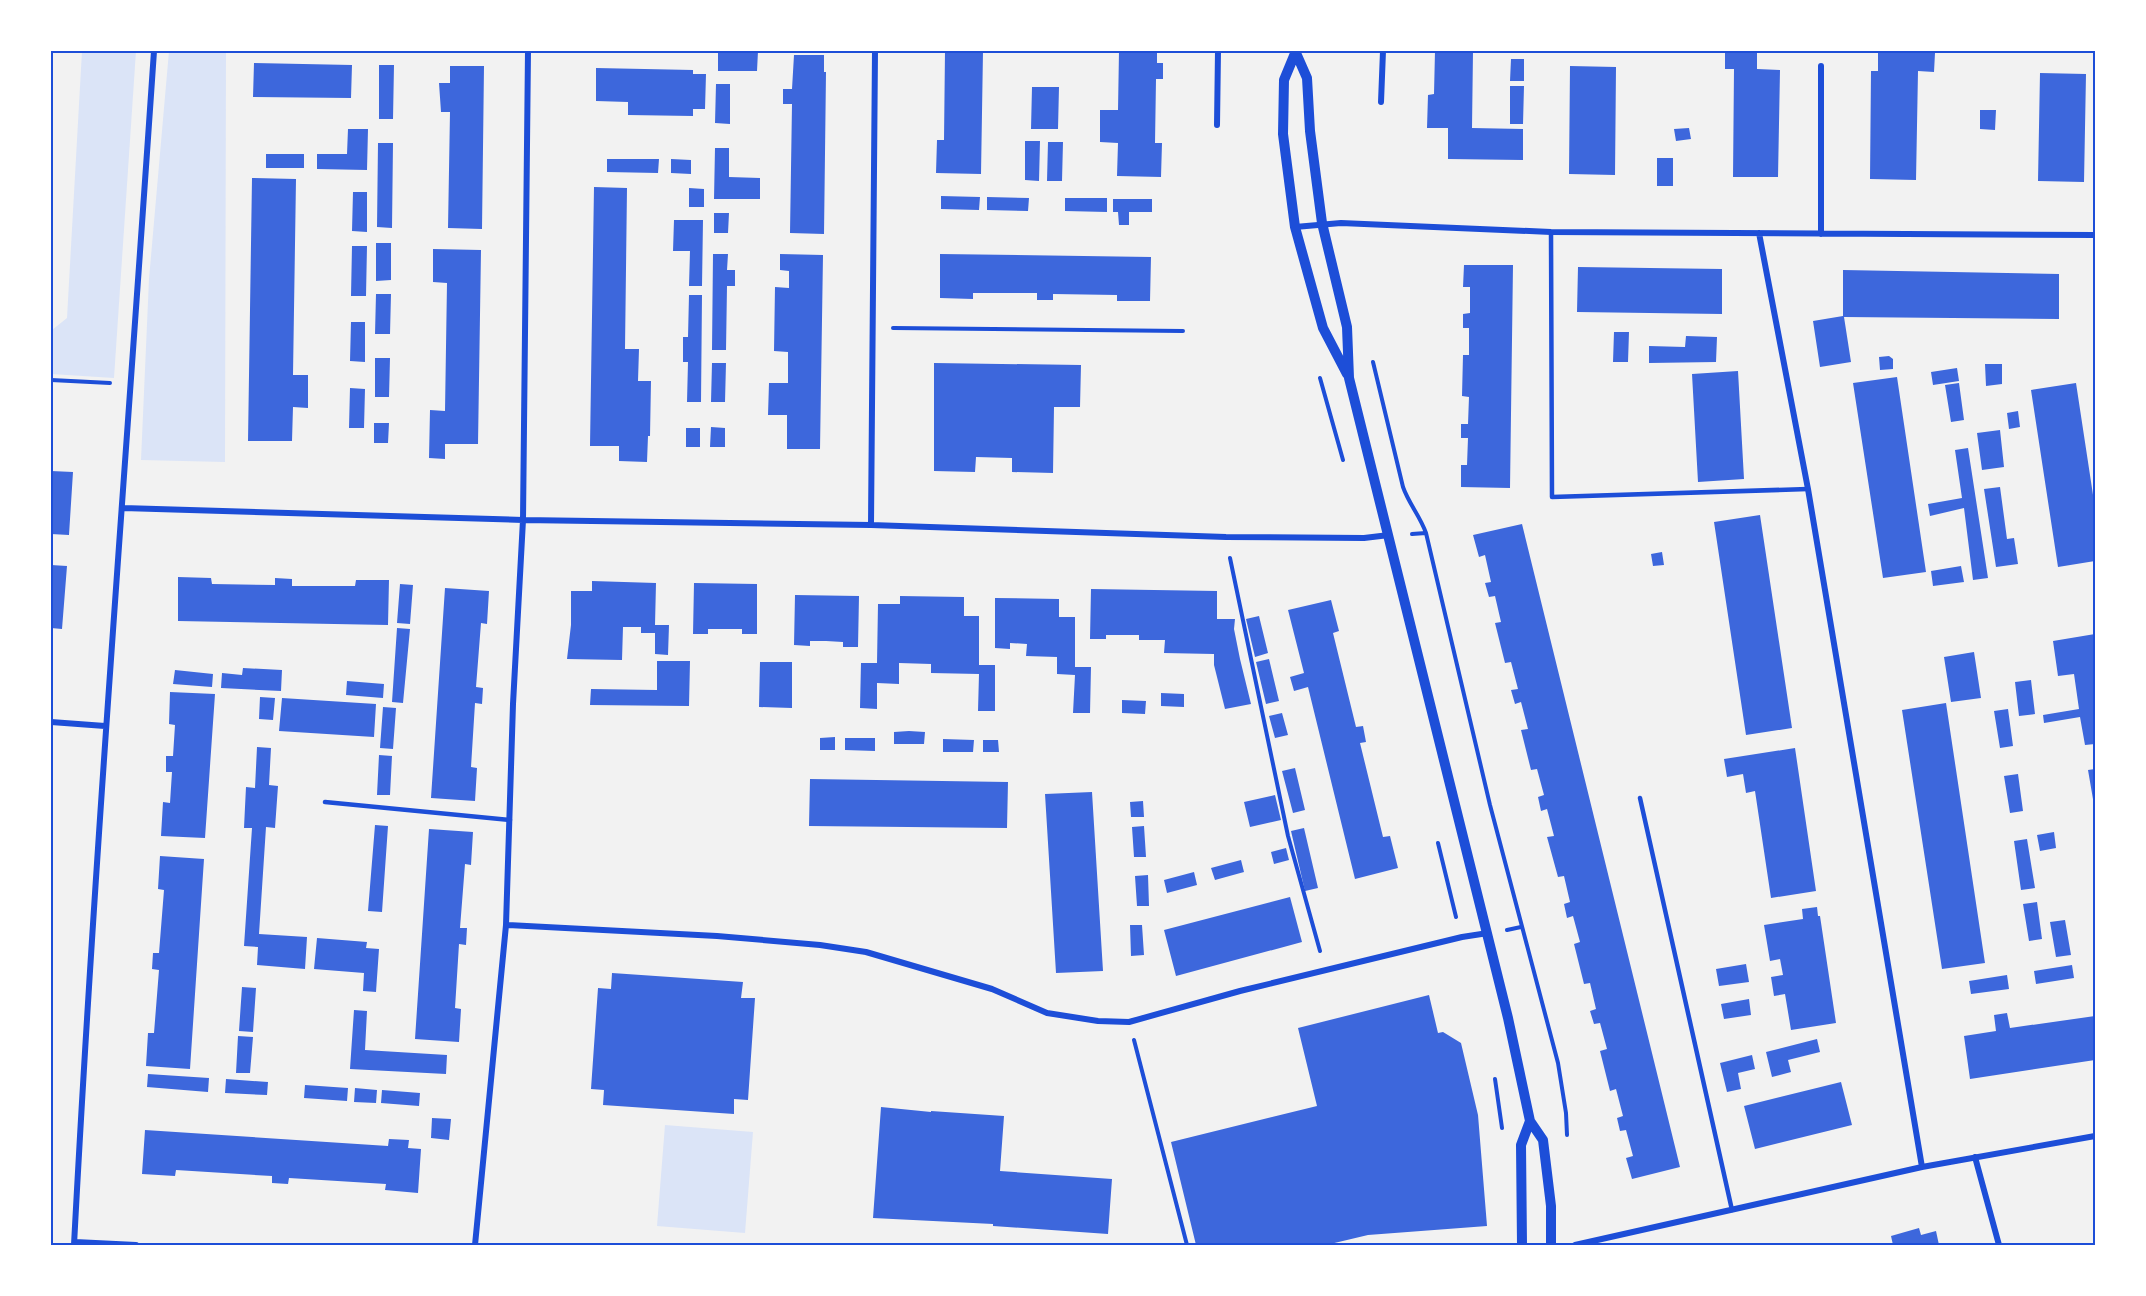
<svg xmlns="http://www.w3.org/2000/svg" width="2146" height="1296" font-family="Lato,sans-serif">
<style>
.green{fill:#dbe4f7}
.building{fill:#3d67dc}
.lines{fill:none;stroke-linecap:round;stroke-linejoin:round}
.path{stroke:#1d4ed8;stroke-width:4}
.service{stroke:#1d4ed8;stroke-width:4.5}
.minor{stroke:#1d4ed8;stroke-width:6}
.tertiary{stroke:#1d4ed8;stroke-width:10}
.neatline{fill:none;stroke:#1d4ed8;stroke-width:2}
</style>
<rect width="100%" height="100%" fill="#f2f2f2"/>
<path class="green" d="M82,51H136L114,378L51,374L52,330L67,318Z
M169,51H226L225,462L141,460L149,279Z
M665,1125L753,1132L745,1233L657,1226Z"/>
<path class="building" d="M718,51H758L757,71H718Z
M945,51H983L981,174L936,173L937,140H944Z
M1119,51H1157V63H1163V79H1156L1155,143H1162L1161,177L1117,176L1118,143L1100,142V110H1118Z
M1435,51H1473L1472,128L1523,129V160L1448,159V128H1427L1428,95L1434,94Z
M1725,51H1757V69L1780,70L1778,177H1733L1734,69H1725Z
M1878,51L1935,53L1934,72L1918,71L1916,180L1870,179L1871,71H1878Z
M794,55H824V72H826L824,234L790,233L792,104H783V89H792Z
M1511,59H1524V81H1510Z
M254,63L352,65L351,98L253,97Z
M379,65H394L393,119H379Z
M450,66H484L482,229L448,228L450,112H441L439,83H450Z
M1570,66L1616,67L1615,175L1569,174Z
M596,68L693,70V74H706L705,109H693V116L628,115V102L596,101Z
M2040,73L2086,74L2084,182L2038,181Z
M716,84H730V124L715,123Z
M1510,86H1524L1523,124H1510Z
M1032,87H1059L1058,129H1031Z
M1980,110H1996L1995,130L1980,129Z
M1689,128L1691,139L1676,141L1674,129Z
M348,129H368L367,170L317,169V154H347Z
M1025,141H1040L1039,181L1025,180Z
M1048,142H1063L1062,181H1047Z
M378,143H393L392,228L377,227Z
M715,148H729V177L760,178V199H714Z
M266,154H304V168H266Z
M1657,158H1673V186H1657Z
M607,159H659L658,173L607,172Z
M671,159L691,160V174L671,173Z
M252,178L296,179L293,375H308V408L293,407L292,441H248Z
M594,187L627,188L625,349H639L638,381H651L650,436H648L647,462L619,461V446H590Z
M689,188L704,189V207H689Z
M353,192H367V232L352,231Z
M941,196L980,197L979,210L941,209Z
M987,197L1029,198L1028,211L987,210Z
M1065,198H1107V212L1065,211Z
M1113,199H1152V212H1129V225H1119L1118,212H1113Z
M714,213H729L728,233H714Z
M674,220H703L702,286H689L690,251H673Z
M376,243H391V280L376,281Z
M352,246H367L366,296H351Z
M433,249L481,250L478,444H445V459L429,458L430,410L445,411L447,283L433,282Z
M713,254H728L727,270H735V286H727L726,350H712Z
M780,254L823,255L820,449H787V415H768L769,383H788V352L774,351L775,287L789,288V271L780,270Z
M940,254L1151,257L1150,301H1117V295L1053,294V300H1037V293H973V299L940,298Z
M1464,265H1513L1510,488L1461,487V465H1467L1468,438H1461V424H1468L1469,397L1462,396L1463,355H1469V328H1463V314L1470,313V287H1463Z
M1578,267L1722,269V314L1577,312Z
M1843,270L2059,274V319L1844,317L1851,362L1820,367L1813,321L1843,316Z
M376,294H391L390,334H375Z
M689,295H702L701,402H687L688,362H683V337H688Z
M351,322H365V362L350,361Z
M1614,332H1629L1628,362H1613Z
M1686,336L1717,337L1716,362L1649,363V346L1685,347Z
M1889,356L1893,359V369L1880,370L1879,357Z
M375,358H390L389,397H375Z
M712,363H726L725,402H711Z
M934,363L1081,365L1080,407H1054L1053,473L1012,472V458L976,457L975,472L934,471Z
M1985,364H2002V384L1986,386Z
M1957,368L1959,381L1933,385L1931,372Z
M1738,371L1744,479L1698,482L1692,374Z
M1897,377L1926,572L1883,578L1853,383Z
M1959,383L1964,420L1951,422L1945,385Z
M2076,383L2095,508V561L2058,567L2031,390Z
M350,388L365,389L364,428H349Z
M2018,411L2020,427L2009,429L2007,413Z
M374,423H389L388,443H374Z
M711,427L725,428V447H710Z
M686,428H700V447H686Z
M2000,430L2004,467L1982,470L1977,433Z
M1968,448L1988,578L1973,580L1964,508L1930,516L1928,504L1962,498L1955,450Z
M51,471L73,472L69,535L51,534Z
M2000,487L2007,539L2014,538L2018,564L1996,567L1984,489Z
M1760,515L1792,728L1746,735L1714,522Z
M1522,524L1680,1167L1632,1179L1626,1158L1633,1156L1626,1130L1620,1131L1617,1118L1623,1116L1616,1089L1610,1091L1600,1051L1607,1049L1600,1023L1594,1024L1590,1011L1596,1009L1590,983L1584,984L1574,944L1580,942L1573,916L1567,918L1564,904L1570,902L1564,876L1558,877L1547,837L1554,836L1547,809L1541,811L1538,797L1544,795L1537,769L1531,770L1521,730L1528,729L1521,702L1515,704L1511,690L1518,689L1511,662L1505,663L1495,623L1501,622L1495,596L1489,597L1485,583L1491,582L1485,555L1479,557L1473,535Z
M1662,552L1664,565L1653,566L1651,554Z
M51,565L67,566L62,629L51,628Z
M1961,566L1964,582L1933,586L1931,571Z
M178,577L211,578L212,584L275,585V578L292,579V586H355L356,580H389L388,625L178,621Z
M592,581L656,583L655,625H669L668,655L655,654V633H641V627H623L622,660L567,659L571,625V591H592Z
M694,583L757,584V634H742V629H708V634H693Z
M400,584L413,585L410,624L397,623Z
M445,588L489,591L487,624L481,623L476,687L483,688L482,704L475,703L471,767L477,768L475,801L431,798Z
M1091,589L1217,591V619H1235L1234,629L1240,659L1251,704L1225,709L1214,665V654L1164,653L1165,640H1139V635H1106V639H1090Z
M795,595L859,596L858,647H843V642L826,641H810V646L794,645Z
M900,596L964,597V616H979V665H995V711H978L979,674L931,673V664L899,663V684L877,683V709L860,708L861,663H877L878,604H900Z
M995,598L1059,599V617H1075V667H1091L1090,713H1073L1075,675L1057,674V657L1026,656L1027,644L1010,643V649L995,648Z
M1331,600L1339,631L1333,633L1356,727L1363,726L1366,742L1360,743L1383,837L1390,836L1398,868L1355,879L1308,687L1294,691L1290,677L1304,673L1288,610Z
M1259,616L1268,653L1255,657L1246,619Z
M397,628L410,629L403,703L392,702Z
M2095,634V744L2085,745L2080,717L2044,723L2043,715L2079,709L2074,674L2058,676L2053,641Z
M1974,652L1981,698L1951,702L1944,657Z
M1269,659L1279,701L1266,704L1256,662Z
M657,661H690L689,706L590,705L591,689L657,690Z
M760,662H792V708L759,707Z
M243,668L282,670L281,691L221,688L222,673L242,675Z
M175,670L213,674L212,687L173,684Z
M2031,680L2035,714L2019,716L2015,682Z
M347,681L384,684L383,698L346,695Z
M170,692L215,694L205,838L161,836L163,802L170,803L172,772H166V756H173L175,725L169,724Z
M1161,693L1184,694V707L1161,706Z
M260,697L275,698L273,720L259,719Z
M282,698L376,704L374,737L279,731Z
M1122,700L1146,701L1145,714L1122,713Z
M1946,703L1985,963L1942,969L1902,710Z
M383,707L396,708L393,749L380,748Z
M2008,709L2013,746L2000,748L1994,711Z
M1282,713L1288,735L1275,738L1269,716Z
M909,731L925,732L924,744H894V732Z
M835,737V750H820V738Z
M845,738H875V751L845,750Z
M943,739L974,740L973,752H943Z
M983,740H998L999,752H983Z
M257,747L271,748L269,785L278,786L275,828L266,827L259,934L307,937L305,969L257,965L258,947L244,946L252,828H244L245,807L246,787L255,788Z
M1795,748L1816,891L1771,898L1755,791L1746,793L1743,774L1727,777L1724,759Z
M379,755L392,756L390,795H377Z
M1295,768L1305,810L1293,813L1282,771Z
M2095,769V805H2094L2088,770Z
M2018,774L2023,811L2010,813L2004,776Z
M810,779L1008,782L1007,828L809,826Z
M1092,792L1103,971L1056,973L1045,794Z
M1275,795L1281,820L1250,827L1244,802Z
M1143,801L1144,817H1131L1130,802Z
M375,825L388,826L382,912L368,911Z
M1144,826L1146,857H1134L1132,827Z
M1304,828L1318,888L1305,891L1291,831Z
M429,829L473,832L471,865L465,864L460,928H467L466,945L459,944L455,1008L461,1009L459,1042L415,1039Z
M2054,832L2056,848L2040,851L2037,835Z
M2027,839L2035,888L2021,890L2014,841Z
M1286,848L1289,860L1274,864L1271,852Z
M160,856L204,859L190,1069L146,1066L148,1033H154L159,970L152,969L153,953H159L164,890L158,889Z
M1241,860L1244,872L1215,880L1211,868Z
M1194,872L1197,885L1167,893L1164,880Z
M1148,875L1149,906H1137L1135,876Z
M1290,897L1302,942L1176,976L1164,930Z
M2037,902L2042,939L2029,941L2023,904Z
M1817,907L1818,916H1820L1836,1023L1791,1030L1785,994L1774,996L1771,977L1783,975L1780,959L1770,961L1764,925L1803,919L1802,909Z
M2065,920L2071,955L2056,957L2050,922Z
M1130,925H1142L1144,955L1131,956Z
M317,938L367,942L366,948L379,949L376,992L363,991L364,973L314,969Z
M1746,964L1749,982L1719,986L1716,969Z
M2072,965L2074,978L2036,984L2034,971Z
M612,973L743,982L741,998H755L748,1100L734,1099V1114L603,1105L604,1090L591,1089L598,988L611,989Z
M2007,975L2009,989L1971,994L1969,981Z
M242,987L256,988L253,1032L239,1031Z
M1429,995L1438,1033L1443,1032L1461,1043L1478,1115L1487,1226L1368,1235L1326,1245H1196L1171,1142L1317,1106L1298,1028Z
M1749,999L1751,1015L1724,1019L1721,1004Z
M354,1010L367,1011L365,1050L447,1055L446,1074L350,1069Z
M2007,1013L2010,1028L2095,1016V1060L1970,1079L1964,1036L1996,1031L1994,1015Z
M238,1036L253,1037L250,1073H236Z
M1817,1039L1820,1052L1788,1060L1791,1072L1772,1077L1766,1052Z
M1752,1055L1755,1069L1738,1073L1741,1089L1727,1092L1720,1063Z
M148,1074L209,1078L208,1092L147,1087Z
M226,1079L268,1082L267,1095L225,1093Z
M1841,1082L1852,1125L1755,1149L1744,1106Z
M305,1085L348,1088L347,1101L304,1098Z
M355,1088L377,1090L376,1103L354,1102Z
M382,1090L420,1093L419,1106L381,1103Z
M881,1107L931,1112V1111L1004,1116L1000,1171L1112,1179L1108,1234L993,1226V1224L873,1218Z
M432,1118L451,1119L449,1140L431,1138Z
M145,1130L388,1146L389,1139L409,1140L408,1148L421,1149L418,1193L385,1190L386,1184L289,1178L288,1184L272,1183V1176L176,1170L175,1176L142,1174Z
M1919,1228L1921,1235L1936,1231L1939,1245H1893L1891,1236Z"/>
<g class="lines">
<path class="path" d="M893,328L1183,331
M1373,362L1403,487C1409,504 1420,516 1426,533L1490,805L1558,1063L1566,1113L1567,1135
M1320,378L1343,460
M51,380L110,383
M1412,534L1426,533
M1230,558L1288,836L1320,951
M1438,843L1456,917
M1507,930L1521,927
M1134,1040L1187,1245
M1495,1079L1502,1128"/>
<path class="service" d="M1551,232L1552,497L1808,489
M1640,798L1732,1210
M325,802L510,820"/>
<path class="minor" d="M1381,102L1383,51
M1217,125L1218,51
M1295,227L1341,223L1551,232L2095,235
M1759,233L1808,489L1922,1167
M1821,234V66
M123,508L523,520L871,525L1226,537L1364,538L1389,535
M871,525L875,51
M51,722L105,726
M506,925L717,936L820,945L866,952L992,989L1047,1013L1098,1021L1129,1022L1240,991L1462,937L1488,933
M1975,1157L1999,1245
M75,1242L136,1245
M74,1245C95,847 127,449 154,51
M475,1245L506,925L513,704L523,520L528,51
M1575,1245L1922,1167L2095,1136"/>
<path class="tertiary" d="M1296,51L1284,80L1283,134L1295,227L1323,328L1347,374
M1296,53L1307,78L1310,131L1322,223L1347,327L1349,378L1508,1018L1530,1121L1543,1140L1551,1206V1245
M1522,1245L1521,1145L1530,1121"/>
</g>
<rect width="2146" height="1296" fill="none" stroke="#ffffff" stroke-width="105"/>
<rect x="52" y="52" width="2042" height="1192" class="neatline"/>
</svg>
